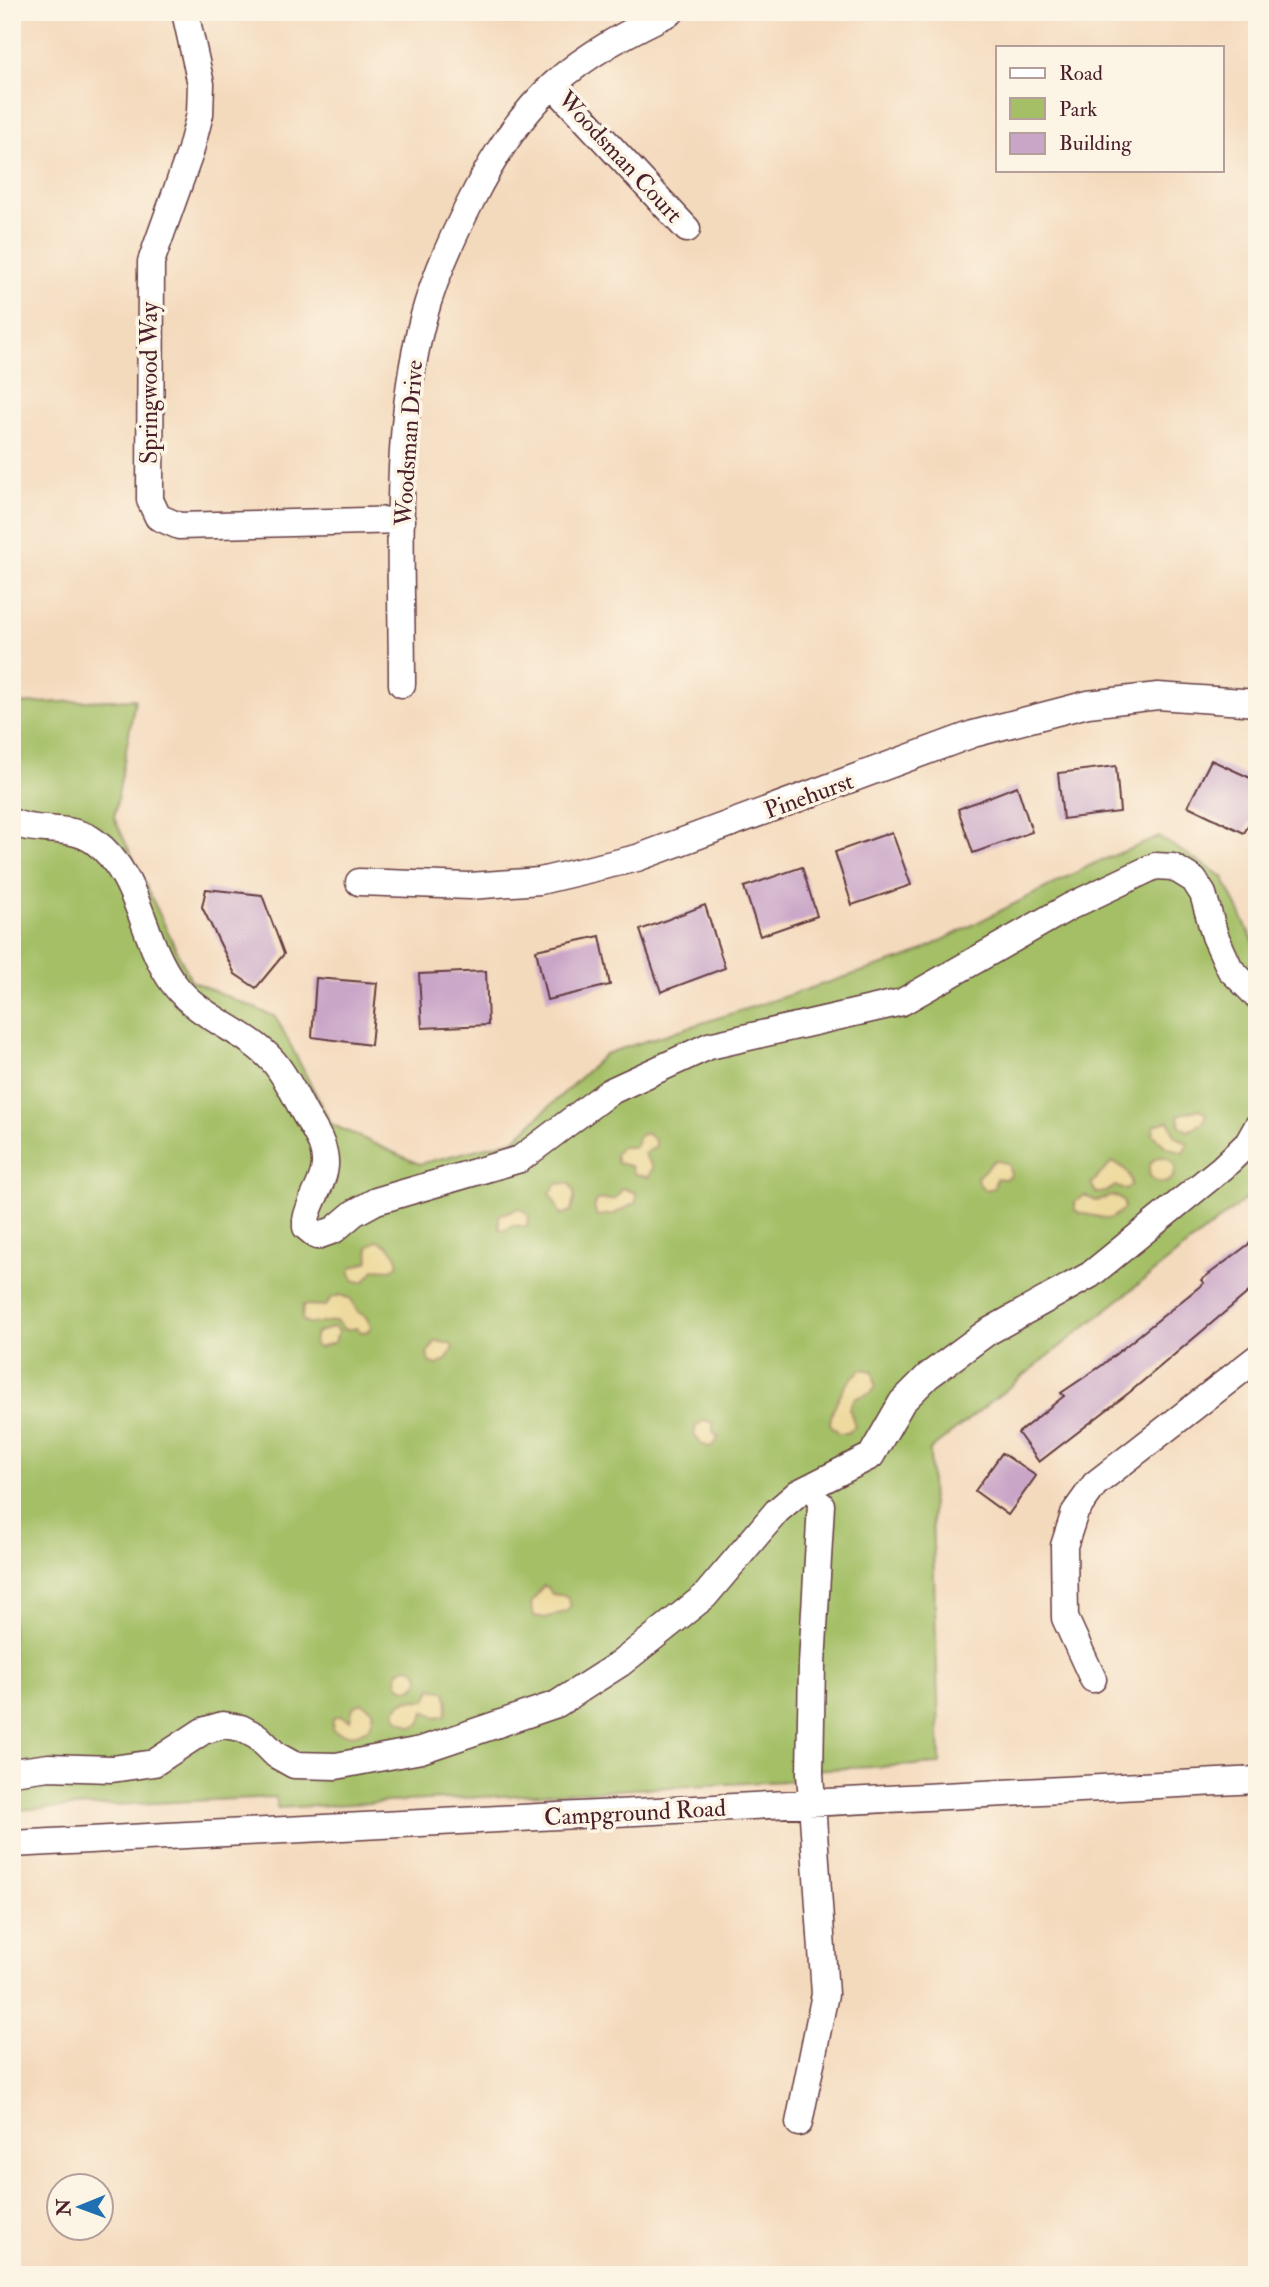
<svg xmlns="http://www.w3.org/2000/svg" width="1269" height="2287" font-family="'IM FELL Double Pica',serif">
<style>
.green{fill:#a4bf66;stroke:#776f48;stroke-width:2}
.sand{fill:#eeda9e;stroke:#9c7c64;stroke-width:2}
.building{fill:#c9a5c8}
.lines{fill:none;stroke-linecap:round;stroke-linejoin:round}
.minor-casing{stroke:#643b41;stroke-width:29}
.minor{stroke:#fff;stroke-width:26}
.labels{text-anchor:middle;dominant-baseline:central;stroke-width:7;stroke-linejoin:round;paint-order:stroke}
.street-label{font-size:24px;fill:#4a1f2b;stroke:#fcf5e5}
</style>
<rect width="100%" height="100%" fill="#fcf5e5"/>
<filter id="ink" filterUnits="userSpaceOnUse"><feTurbulence type="fractalNoise" baseFrequency=".0143" numOctaves="2"/><feDisplacementMap in="SourceGraphic" scale="14" xChannelSelector="R" yChannelSelector="G"/><feConvolveMatrix kernelMatrix="1 2 1 2 8 2 1 2 1" color-interpolation-filters="sRGB"/></filter>
<filter id="wash" filterUnits="userSpaceOnUse"><feTurbulence type="fractalNoise" baseFrequency=".00686" numOctaves="4" result="noise"/><feDisplacementMap in="SourceGraphic" scale="28" xChannelSelector="R" yChannelSelector="G"/><feGaussianBlur stdDeviation="1.57" result="paint"/><feColorMatrix in="noise" values="0 0 0 0 0 0 0 0 0 0 0 0 0 0 0 0 0 1.4 0 .05"/><feComposite in="paint" operator="in"/></filter>
<g filter="url(#wash)">
<rect width="100%" height="100%" fill="#f4dabd"/>
<path class="green" d="M135,699L114,818L191,981L276,1017L331,1124L419,1164L514,1140L605,1054L911,956L1093,864L1159,837L1223,877L1257,949V1190L930,1450L940,1764L805,1770L804,1780L277,1808L276,1797L12,1810V704Z"/>
<path class="sand" d="M1200,1109L1206,1114L1203,1123L1188,1131L1180,1126L1178,1115Z
M1169,1121L1175,1136L1188,1143L1183,1153L1166,1147L1153,1134L1155,1125Z
M646,1133L654,1139L656,1146L644,1154L653,1168L648,1177L634,1174L631,1166L617,1163L615,1154L621,1147H635L639,1136Z
M1149 1170a13 13 0 1 1 26 0a13 13 0 1 1-26 0Z
M995,1160L1008,1164L1011,1175L1005,1179L996,1178L994,1188L985,1190L978,1183L977,1177Z
M1112,1162C1122,1164 1133,1176 1131,1186L1125,1190L1115,1186L1106,1192L1096,1193L1091,1184Z
M568,1183C578,1191 574,1200 571,1211L561,1215L550,1193L557,1184Z
M623,1188L636,1193V1203L614,1214L597,1216L594,1206L597,1200L615,1199Z
M1084,1195L1096,1201C1107,1199 1115,1190 1124,1203V1209L1110,1219L1079,1213L1075,1210V1202Z
M519,1208L529,1215L527,1227L514,1225L505,1230L499,1229V1215Z
M377,1241C386,1242 400,1255 398,1265L391,1270L375,1269L364,1282L355,1281L350,1274L351,1268L369,1261L368,1247Z
M340,1295L351,1299L357,1311L366,1317L371,1326L368,1331L361,1332L356,1328L345,1330L336,1321L309,1324L302,1320L303,1305L326,1306L331,1298Z
M334,1327L338,1332L335,1342L319,1348L313,1344L316,1333Z
M436,1341L451,1344L453,1349L446,1360L437,1365L429,1362L427,1354Z
M863,1369L873,1371L876,1387L871,1393L855,1398L849,1408L855,1426L847,1433H839L830,1424C831,1407 847,1378 863,1369Z
M704,1420L713,1423V1432L719,1438L711,1447L703,1445L694,1435L696,1426Z
M543,1586L548,1587L552,1594L567,1596L571,1605L567,1611L546,1618L534,1616L531,1604Z
M397 1678a11 11 0 1 1 22 0a11 11 0 1 1-22 0Z
M432,1688L445,1691L448,1704L446,1715L437,1717L424,1711L421,1723L412,1727L398,1719L395,1711C404,1695 413,1702 426,1700Z
M362,1703L373,1710C377,1733 348,1741 332,1729L333,1718L341,1716L350,1720L353,1707Z"/>
<g id="blocks">
<path class="building" d="M1211,760L1257,781V811L1244,833L1188,806Z
M1116,766L1120,812L1063,819L1058,773Z
M1017,786L1032,832L973,853L958,809Z
M892,832L911,885L852,905L835,852Z
M802,867L817,916L760,936L744,887Z
M206,889L262,895L284,954L256,988L235,974L202,907Z
M705,905L725,968L661,992L640,930Z
M600,936L610,985L547,1000L536,950Z
M486,971L488,1025L422,1028L419,974Z
M316,978L377,983L371,1045L312,1037Z
M1257,1238V1285L1130,1392L1039,1462L1018,1433L1064,1396L1061,1393L1101,1366L1204,1283L1201,1280Z
M1002,1453L1036,1476L1008,1515L975,1491Z"/>
</g>
</g>
<g filter="url(#ink)">
<use href="#blocks" fill-opacity="0" stroke="#643b41" stroke-width="2"/>
<g class="lines">
<g class="minor-casing">
<path id="minor" d="M185,12L201,84L200,114L190,153L151,262L150,500L158,517L179,526L402,520
M553,85L687,229
M402,684C402,564 392,436 423,319C434,278 452,238 471,201C492,159 519,116 554,84C588,53 629,32 671,12
M12,822C37,834 70,824 94,841C141,875 141,941 174,984C201,1020 244,1029 273,1061C287,1077 296,1098 306,1116C315,1130 326,1147 325,1165C324,1184 309,1201 306,1220V1227L317,1236L334,1230L354,1213L376,1201L520,1159L609,1092L709,1046L902,1002L1069,907L1155,866L1173,867L1194,880L1203,894L1215,936L1230,969L1257,996
M359,882L470,886L540,881L637,858L973,734L1088,704L1158,696L1257,703
M1093,1679L1065,1618L1064,1546L1075,1512L1095,1484L1257,1358
M12,1772L49,1767L112,1769L154,1763L203,1731L223,1725L241,1728L258,1737L276,1755L294,1765L336,1766L421,1750L557,1704L621,1663L705,1596L777,1511L798,1493L871,1456L902,1402L928,1376L986,1333L1090,1275L1222,1168L1248,1143L1257,1127
M12,1844L1257,1780
M799,2123L825,1994L810,1773L812,1664L821,1505"/>
</g>
<use href="#minor" class="minor"/>
</g>
</g>
<g class="labels">
<g class="street-label">
<text transform="translate(620 157) rotate(47)">Woodsman Court</text>
<text transform="translate(149 383) rotate(-90)">Springwood Way</text>
<text transform="translate(409 443) rotate(-86)">Woodsman Drive</text>
<text transform="translate(809 796) rotate(-20)">Pinehurst</text>
<text transform="translate(635 1813) rotate(-3)">Campground Road</text>
</g>
</g>
<rect width="1269" height="2287" fill="none" stroke="#fcf5e5" stroke-width="42"/>
<rect x="996" y="46" width="228" height="126" fill="#fcf5e5" stroke="#b59f9b" stroke-width="2"/>
<rect x="1010" y="68" width="35" height="10" fill="#ffffff" stroke="#b59f9b" stroke-width="2"/>
<text x="1059" y="80" font-size="21" fill="#4a1f2b">Road</text>
<rect x="1010" y="98" width="35" height="21" fill="#a4bf66" stroke="#b59f9b" stroke-width="2"/>
<text x="1059" y="116" font-size="21" fill="#4a1f2b">Park</text>
<rect x="1010" y="133" width="35" height="21" fill="#c9a5c8" stroke="#b59f9b" stroke-width="2"/>
<text x="1059" y="150" font-size="21" fill="#4a1f2b">Building</text>
<g transform="translate(80 2207) rotate(269)"><circle r="33" fill="#fcf5e5" stroke="#b59f9b" stroke-width="2"/>
<path d="M0-5L12 26L0 18L-12 26Z" fill="#1f6fb2"/>
<text y="-10" font-size="19" font-weight="bold" text-anchor="middle" fill="#4a1f2b">N</text>
</g>
</svg>
